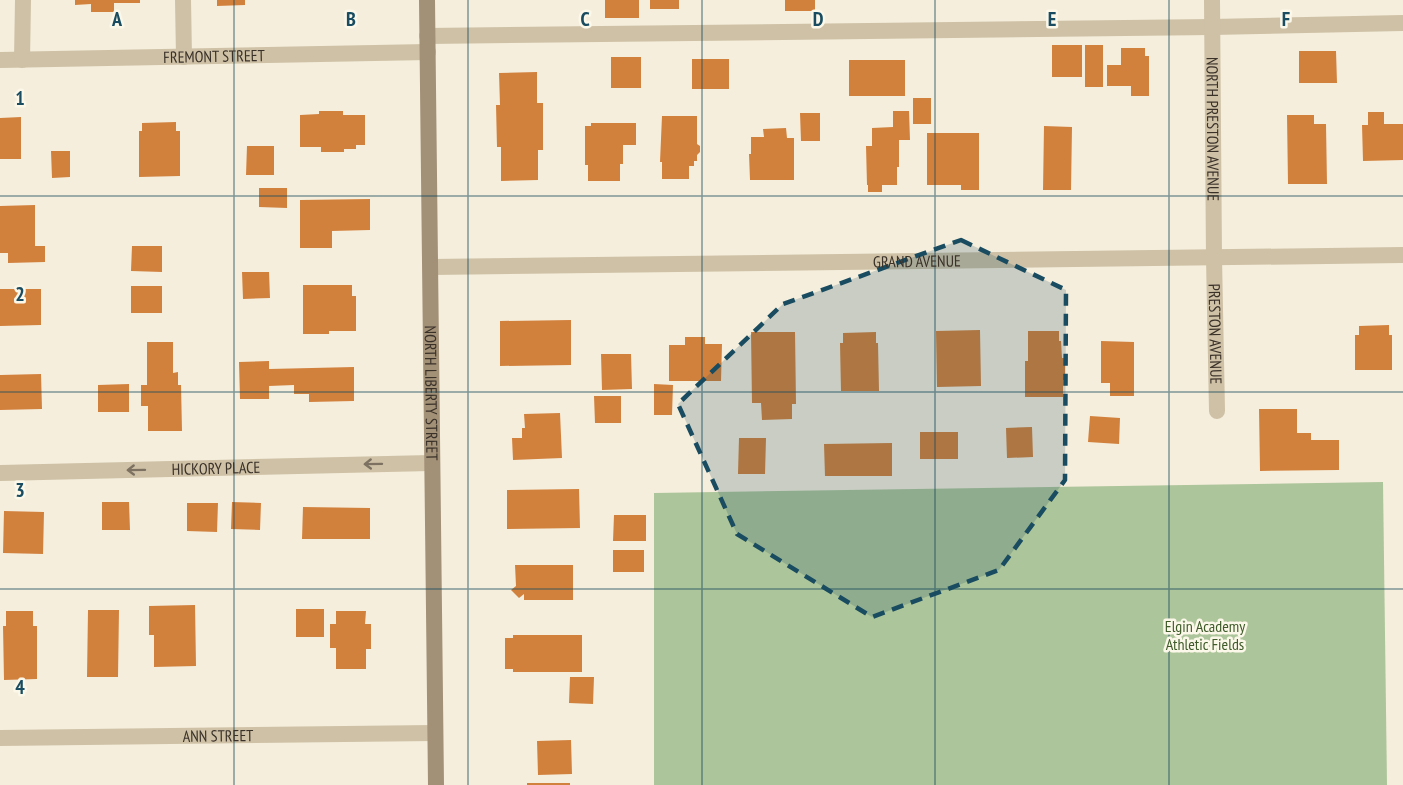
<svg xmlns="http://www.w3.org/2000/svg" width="1403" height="785" font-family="'PT Sans Narrow',sans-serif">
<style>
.green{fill:#adc59a}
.building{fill:#d2813d}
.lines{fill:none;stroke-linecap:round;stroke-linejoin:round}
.service{stroke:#cec1a6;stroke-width:16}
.minor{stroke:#cec1a6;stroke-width:16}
.secondary{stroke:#a29077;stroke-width:16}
.oneway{stroke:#7d7261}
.marked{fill:#194c60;fill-opacity:0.2;stroke:#194c60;stroke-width:4.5;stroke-dasharray:12 8;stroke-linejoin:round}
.grid{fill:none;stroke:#194c60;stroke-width:1.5;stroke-opacity:0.55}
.labels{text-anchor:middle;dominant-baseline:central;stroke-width:5;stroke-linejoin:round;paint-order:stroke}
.street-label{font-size:16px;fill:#3a3128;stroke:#fbf7e9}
.park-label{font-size:16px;fill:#3e5b29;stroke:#fbf7e9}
.grid-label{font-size:20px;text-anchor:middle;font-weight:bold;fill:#194c60;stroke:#fbf7e9;stroke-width:5;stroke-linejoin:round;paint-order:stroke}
</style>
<rect width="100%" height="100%" fill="#f5eedc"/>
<path class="green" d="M1383,482L1387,785H654V493Z"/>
<path class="building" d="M75,0H140V3H114V12H91V4L75,5Z
M217,0H245V5L217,6Z
M605,0H639V18H605Z
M650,0H679V9H650Z
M785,0H815V11H785Z
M1052,45H1082V77H1052Z
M1085,45H1103V87H1085Z
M1121,48H1145V56H1149V96H1131V86H1107V65H1121Z
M1299,51H1336L1337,83H1299Z
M611,57H641V88H611Z
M692,59H729V89H692Z
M849,60H905V96H849Z
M537,72V103H543V150H538V180L501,181V147H497L496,105H500L499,73Z
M913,98H931V124H913Z
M319,111H343V115H365V145H356V149H344V152H321V147H300V115L319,114Z
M893,111H909L910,140H899V167H897V185H882V192H868V185H867L866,146H872V128L893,127Z
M1368,112H1384V124H1403V160L1363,161L1362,125H1368Z
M800,113H820V141H801Z
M1287,115H1314V124H1326L1327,184H1288Z
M662,116H697V144L700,146V152L697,155V161H694V166H689V179H662V162H660Z
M21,117V159H0V118Z
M176,122V131H180V176L139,177V131H142V123Z
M591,123H636V145H623V164H620V181H588V165H585V126H591Z
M1044,126L1072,127L1071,190H1043Z
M786,128L787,138H794V180H750L749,154H751V137H764L763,129Z
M927,133H979V190H961V185H927Z
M247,146H274V175H246Z
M51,151H70V177L52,178Z
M259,188H287V208L259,207Z
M370,199V230L332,231V248H300V200Z
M35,205V246H45V262L8,263V253H0V206Z
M132,246H162V272L131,271Z
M242,272H269L270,298L243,299Z
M303,285H352V296H356V331H329V334H303Z
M131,286H162V313H131Z
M0,289H41V325L0,326Z
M571,320V365L500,366V321Z
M1389,325V335H1392V370H1355V335H1359V326Z
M980,330L981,386L937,387L936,331Z
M1028,331H1059V341H1061L1062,358H1065V380H1063V397H1025V361H1028Z
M751,332H795L796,404H792V419L762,420L761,403H752Z
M876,332V343H878L879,391H841L840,343H843V333Z
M685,337H705V344H722L721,381H669V345H685Z
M1101,341L1134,342V396H1110V383H1101Z
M147,342H173V373L178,372V385H181L182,431H148V406H141V385H147Z
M601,354H631L632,389L602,390Z
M269,361V369L354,367V401L309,402V394H294V385L269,386V399H240L239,362Z
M41,374L42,409L0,410V375Z
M129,384V412H98V385Z
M654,384L673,385L672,415H654Z
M594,396H621V423H595Z
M1259,409H1297V433H1311V440H1339V470L1260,471Z
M560,413L562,458L513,460L512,438H522V428H525L524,414Z
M1090,416L1120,418L1119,444L1088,442Z
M1032,427L1033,457L1007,458L1006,428Z
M920,432H958V459H920Z
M739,438H766L765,474H738Z
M892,443V476H825L824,444Z
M579,489L580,528L507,529V490Z
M102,502H129L130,530H102Z
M232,502L261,503L260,530L231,529Z
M187,503H218L217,532L187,531Z
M303,507L370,508V539H302Z
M4,511L44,512L43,554L3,553Z
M614,515H646V541H613Z
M613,550H644V572H613Z
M515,565H573V600H524V594L519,598L511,590L516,586Z
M195,605L196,666L154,667V635H149V606Z
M296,609H324V637H296Z
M88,610H119L118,677H87Z
M6,611H33V626H37V679L4,680L3,626H6Z
M336,611H366L365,624H371V649H366V669H336V648H330V624H336Z
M513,635H582V672H513V669H505V638H513Z
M570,677H594L593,704L569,703Z
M571,740L572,774L538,775L537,741Z
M527,783H570V785H527Z"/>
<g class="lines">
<path class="service" d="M183,0L184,57
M427,36L1212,27L1403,23"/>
<g class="minor">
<path id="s1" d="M1212,0L1214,258L1217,411"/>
<path id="s2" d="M0,60L428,52"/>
<path d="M22,60L23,0"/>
<path id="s3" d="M431,267L1403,255"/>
<path id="s4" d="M0,473L431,463"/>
<path id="s5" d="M0,738L435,733"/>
</g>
<path class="secondary" id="s6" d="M427,0L436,785"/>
</g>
<defs><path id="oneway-shaft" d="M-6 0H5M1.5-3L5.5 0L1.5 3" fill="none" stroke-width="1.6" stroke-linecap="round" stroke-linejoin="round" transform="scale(1.5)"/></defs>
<g class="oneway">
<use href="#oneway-shaft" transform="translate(373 464) rotate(179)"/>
<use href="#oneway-shaft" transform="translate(136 470) rotate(179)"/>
</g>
<path class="marked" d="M961,240L1066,290L1065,480L999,570L872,617L737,534L678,404L783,304Z"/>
<path class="grid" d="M234,0V785M468,0V785M702,0V785M935,0V785M1169,0V785M0,196H1403M0,392H1403M0,589H1403"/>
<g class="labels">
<g class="street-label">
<text stroke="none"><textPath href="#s2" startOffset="214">FREMONT STREET</textPath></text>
<text stroke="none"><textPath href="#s1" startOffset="129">NORTH PRESTON AVENUE</textPath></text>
<text stroke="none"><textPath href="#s3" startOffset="486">GRAND AVENUE</textPath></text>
<text stroke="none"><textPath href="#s1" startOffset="334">PRESTON AVENUE</textPath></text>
<text stroke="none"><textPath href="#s6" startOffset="393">NORTH LIBERTY STREET</textPath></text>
<text stroke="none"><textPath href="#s4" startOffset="216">HICKORY PLACE</textPath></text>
<text stroke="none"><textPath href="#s5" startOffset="218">ANN STREET</textPath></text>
</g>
<g class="park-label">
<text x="1205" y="626">Elgin Academy<tspan x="1205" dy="18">Athletic Fields</tspan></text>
</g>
</g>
<g class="grid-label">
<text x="117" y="26">A</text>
<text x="351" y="26">B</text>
<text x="585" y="26">C</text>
<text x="818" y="26">D</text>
<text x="1052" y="26">E</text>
<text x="1286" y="26">F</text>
<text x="20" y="105">1</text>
<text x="20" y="301">2</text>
<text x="20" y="497">3</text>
<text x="20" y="694">4</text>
</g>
</svg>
